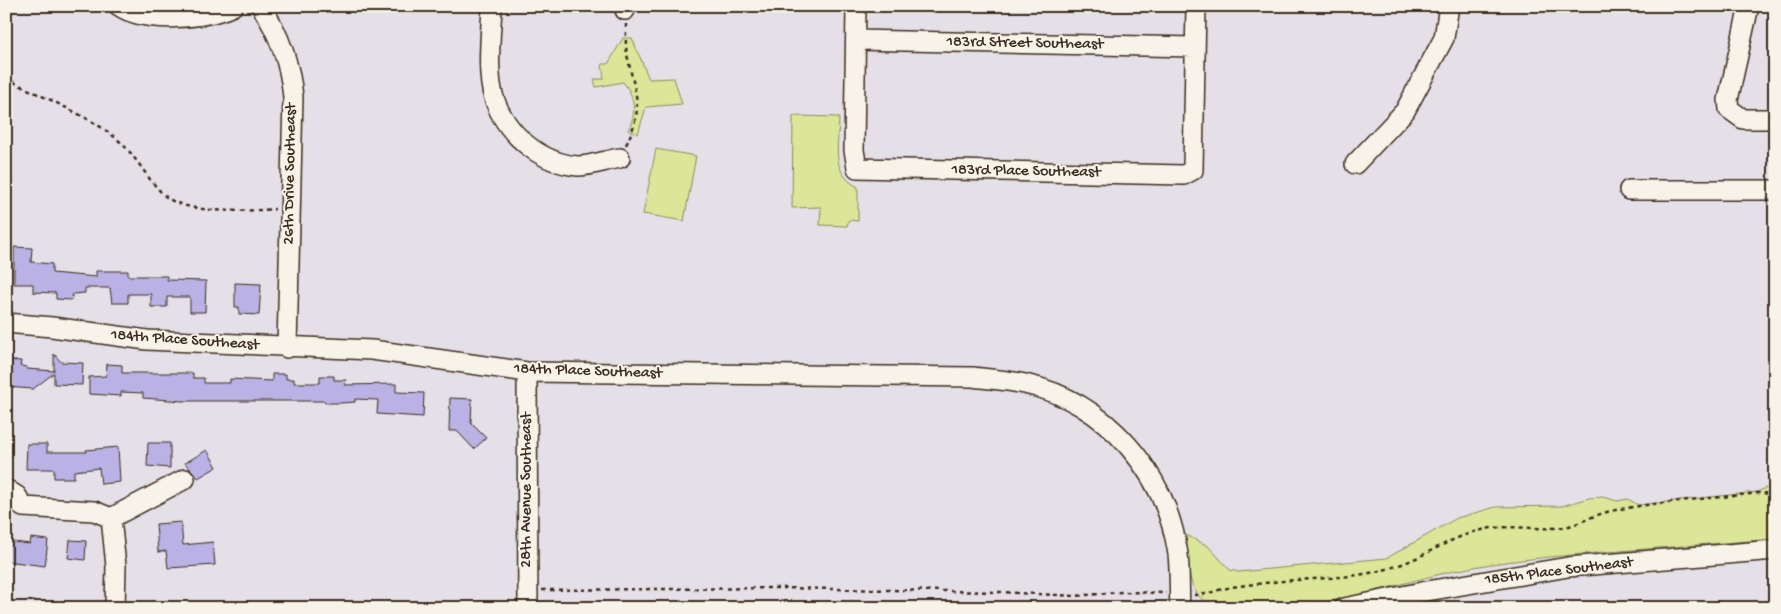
<svg xmlns="http://www.w3.org/2000/svg" width="1781" height="614" font-family="'Gochi Hand',sans-serif">
<style>
.green{fill:#dbe698;stroke:#8b885b}
.building{fill:#bab2e4;stroke:#3b2a1e}
.lines{fill:none;stroke-linecap:round;stroke-linejoin:round}
.minor-casing{stroke:#3b2a1e;stroke-width:22}
.path{stroke:#3b2a1e;stroke-width:2.5;stroke-dasharray:4 4;stroke-linecap:butt}
.minor{stroke:#f7f3e8;stroke-width:19}
.labels{text-anchor:middle;dominant-baseline:central;stroke-width:4;stroke-linejoin:round;paint-order:stroke}
.street-label{font-size:16px;fill:#3b2a1e;stroke:#f7f3e8}
</style>
<rect width="100%" height="100%" fill="#e5e0e7"/>
<filter id="ink" filterUnits="userSpaceOnUse"><feTurbulence type="fractalNoise" baseFrequency=".02" numOctaves="2"/><feDisplacementMap in="SourceGraphic" scale="10" xChannelSelector="R" yChannelSelector="G"/><feConvolveMatrix kernelMatrix="1 2 1 2 8 2 1 2 1" color-interpolation-filters="sRGB"/></filter>
<g filter="url(#ink)">
<path class="green" d="M623,38H632L649,79L674,78L682,104L646,107L638,134L628,130C637,114 635,96 623,82L596,87L594,79H604L602,64H608Z
M793,116L839,117C839,144 829,172 858,187V221L849,220L847,226L820,225L821,207L792,208Z
M656,149L696,156L684,221L643,214Z
M1775,484V539C1718,543 1662,548 1606,552C1562,556 1518,559 1474,567C1417,577 1363,598 1305,605C1285,607 1225,612 1208,603C1185,592 1188,556 1186,535L1208,546L1230,570L1238,572L1387,558L1457,518L1496,507L1562,506L1589,498L1603,497L1617,501L1628,499L1638,505L1757,492Z"/>
<path class="building" d="M14,247L32,248L31,262L52,264V273L96,277V271H128V276H167V280L206,281L205,312H190V297H167V307H151V294H128V303H112L110,288H85V293L73,294L71,300L56,299V293L33,292V284H14Z
M235,283L261,284L259,315L239,314V307H235Z
M54,354L61,362L83,363L82,385L54,384V373L33,389L6,387L7,360L21,361L20,366L27,367V369L54,371Z
M107,364L122,365V373H193V378H204V383H230V379L272,381V374H286V379H294V383H320V376H334V380H346L345,385L396,384V392L424,393L423,417L377,414L378,400L355,399V402L341,403H325V401H183L143,398V393L121,392V396L89,394V377L106,376Z
M450,398L472,399L471,423L486,438L474,449L457,431H449Z
M148,443H170V468L147,466Z
M27,444H47V452H87L86,450L118,447L120,482L101,484L99,468L74,471V478H54V469H26Z
M207,450L217,467L198,478L185,463Z
M181,522L183,545L213,542L215,565L168,568L166,551L158,552L156,524Z
M31,538L48,540L45,566L6,561V541L30,544Z
M70,540L86,541L85,560L68,558Z"/>
<g class="lines">
<g class="minor-casing">
<path id="minor" d="M119,6C145,24 205,19 233,6
M261,6C280,35 290,63 293,97L287,348
M492,6C491,33 486,73 494,98C506,134 540,163 578,166C591,166 607,160 620,158
M624,6L625,10
M856,6L854,150L857,168L1184,175L1193,170L1196,6
M1749,6L1728,100L1729,109L1743,119H1775
M856,40L1195,47
M1355,164L1405,111L1444,38L1449,6
M1629,190H1775
M6,323L52,327L147,340L372,350L527,372L972,377C989,379 1007,380 1025,384C1107,402 1166,473 1178,554C1180,572 1179,590 1180,608
M527,372L528,608
M6,489L17,496L23,507L94,511L111,518L116,566L115,608
M111,518L185,479
M1344,608L1427,591L1568,567L1775,550"/>
</g>
<path class="path" d="M6,78C41,97 87,114 117,139C135,154 146,178 164,195C185,215 247,211 275,209
M626,145C644,107 636,98 628,59C625,48 626,36 626,24
M542,590L780,588L1000,592L1075,596L1122,592L1166,593
M1194,595C1204,595 1209,593 1219,590C1233,586 1249,585 1264,583C1310,577 1357,581 1402,564C1429,554 1453,536 1482,530C1507,523 1541,532 1569,526C1583,522 1596,514 1611,511C1659,501 1709,499 1758,493L1775,494"/>
<use href="#minor" class="minor"/>
</g>
</g>
<g class="labels">
<g class="street-label">
<text transform="translate(1025 44) rotate(1)">183rd Street Southeast</text>
<text transform="translate(1026 172) rotate(1)">183rd Place Southeast</text>
<text transform="translate(291 174) rotate(-89)">26th Drive Southeast</text>
<text transform="translate(185 341) rotate(4)">184th Place Southeast</text>
<text transform="translate(588 372) rotate(2)">184th Place Southeast</text>
<text transform="translate(527 490) rotate(-90)">28th Avenue Southeast</text>
<text transform="translate(1559 572) rotate(-7)">185th Place Southeast</text>
</g>
</g>
<rect width="1781" height="614" fill="none" stroke="#f7f3e8" stroke-width="25"/>
<rect x="12" y="12" width="1756" height="589" fill="none" stroke="#3b2a1e" stroke-width="2" filter="url(#ink)"/>
</svg>
